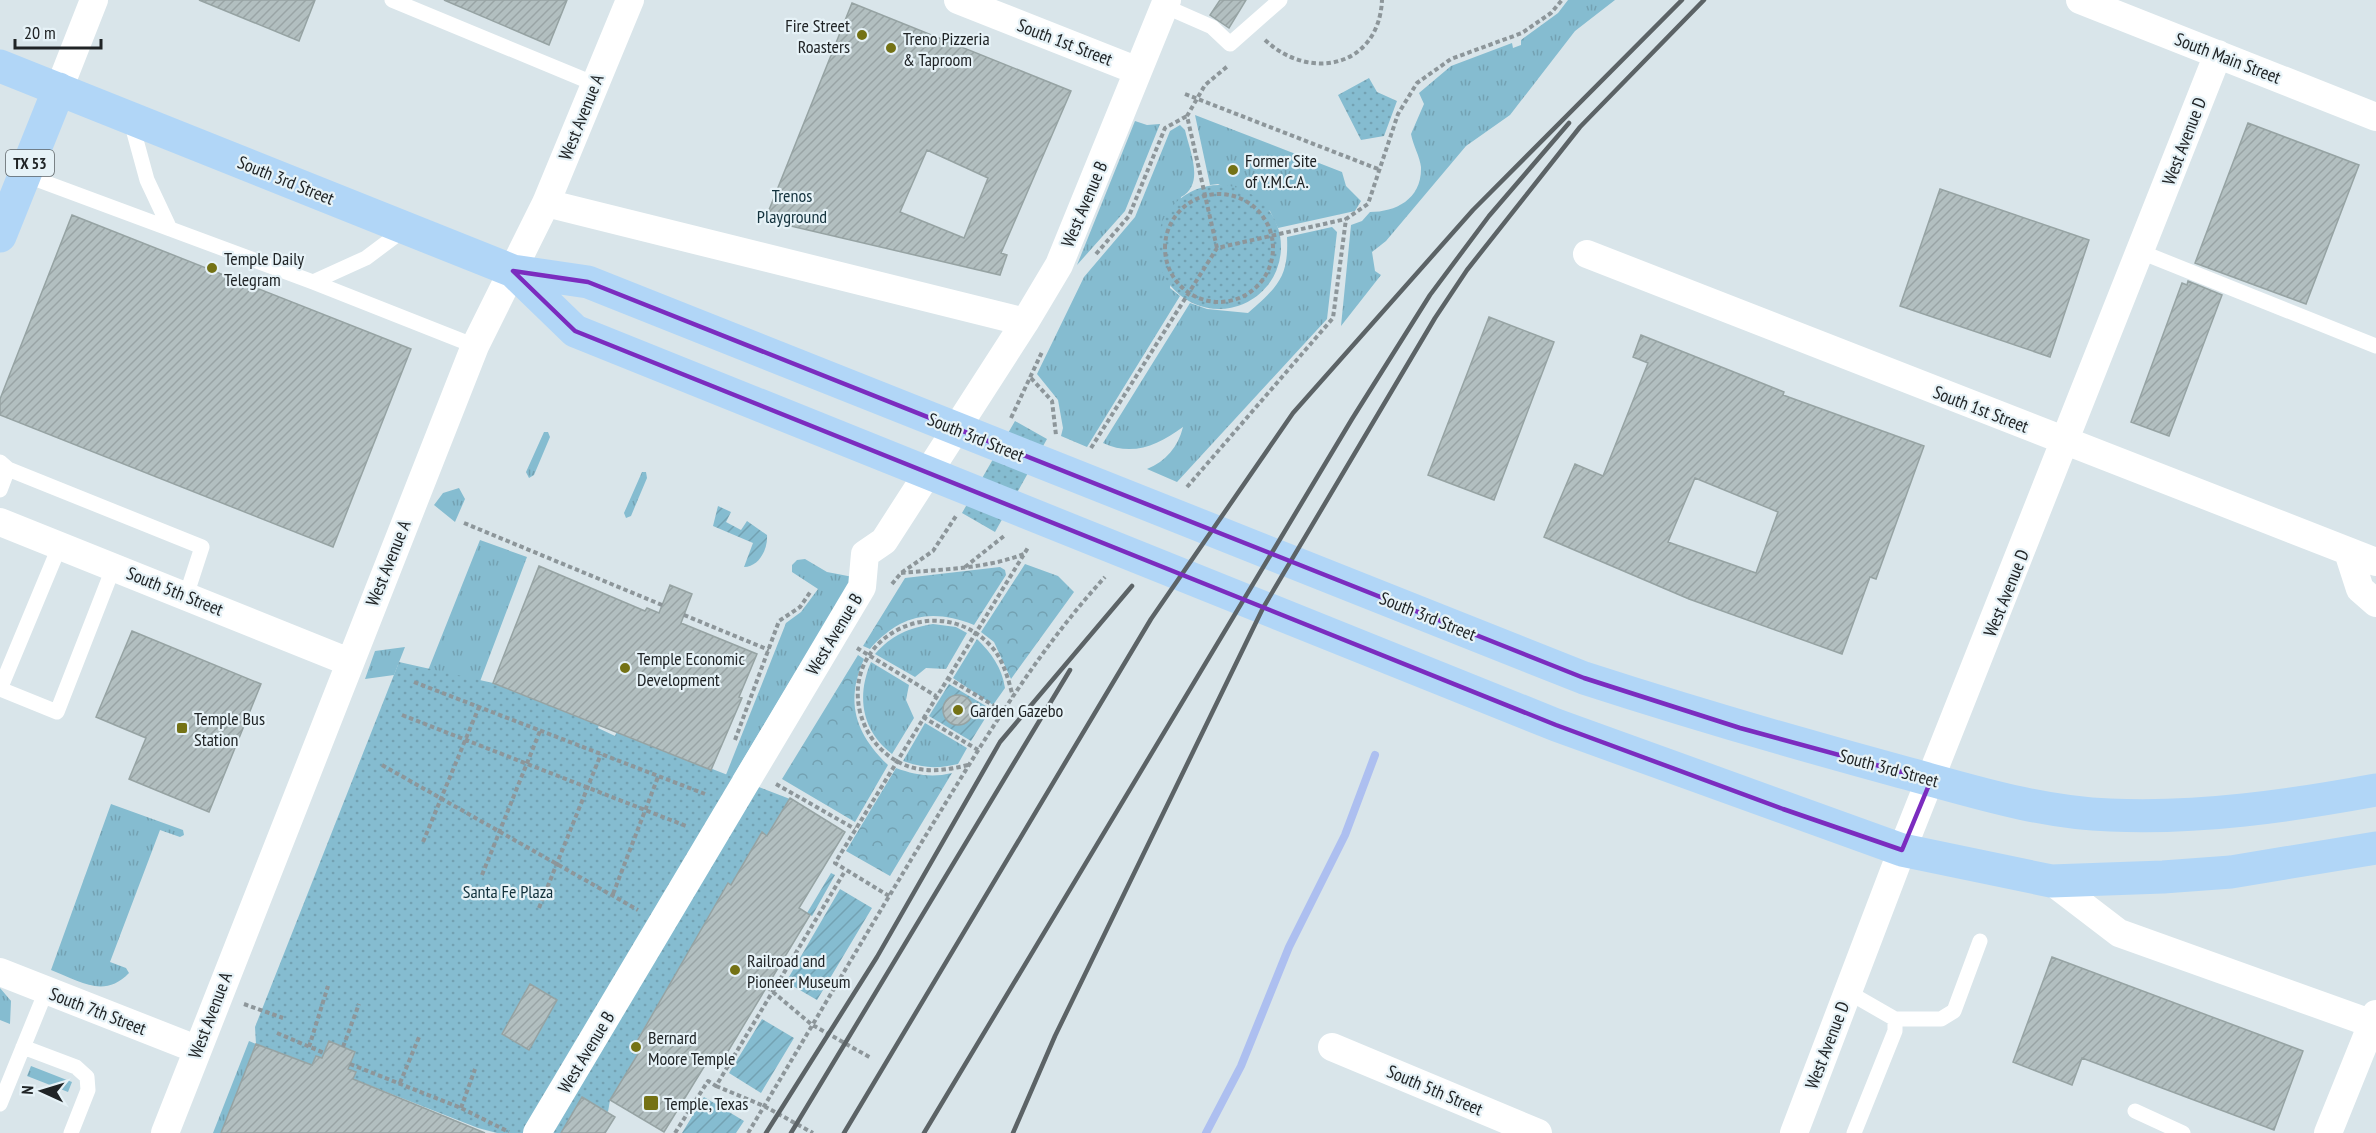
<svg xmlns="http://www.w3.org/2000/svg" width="2376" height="1133" font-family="'PT Sans Narrow',sans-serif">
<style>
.grass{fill:url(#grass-tufts)}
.forest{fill:url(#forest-crowns)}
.park{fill:url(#park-dots)}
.garden{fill:url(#garden-furrows)}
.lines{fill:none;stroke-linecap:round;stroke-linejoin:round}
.stream{stroke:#adbff0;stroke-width:8}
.building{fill:url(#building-hatch);stroke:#96a3a3;stroke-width:1.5;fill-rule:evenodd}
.path{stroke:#8d969a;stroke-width:4;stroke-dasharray:4.5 3;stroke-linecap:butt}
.service{stroke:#fff;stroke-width:15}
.minor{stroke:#fff;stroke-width:28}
.primary{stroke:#b1d6f7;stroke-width:33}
.rail{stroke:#5c6366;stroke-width:4.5}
.marked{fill:none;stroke:#7b2cbf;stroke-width:4.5;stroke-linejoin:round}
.poi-dot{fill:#747215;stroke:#e6f2f7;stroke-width:2}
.labels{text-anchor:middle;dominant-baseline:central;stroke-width:4.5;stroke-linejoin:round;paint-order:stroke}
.shield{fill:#e6f2f7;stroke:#5b6265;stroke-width:1.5}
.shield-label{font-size:16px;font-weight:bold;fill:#202426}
.poi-label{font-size:18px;fill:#202426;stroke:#e6f2f7;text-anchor:start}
.street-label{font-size:18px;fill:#202426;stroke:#e6f2f7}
.park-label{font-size:18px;fill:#12313c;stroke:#e6f2f7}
</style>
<defs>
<pattern id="grass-tufts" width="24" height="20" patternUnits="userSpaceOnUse" patternTransform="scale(1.5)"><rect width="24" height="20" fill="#85bcd0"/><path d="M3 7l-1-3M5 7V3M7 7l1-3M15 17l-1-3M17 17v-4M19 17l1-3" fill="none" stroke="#73a1b2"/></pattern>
<pattern id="forest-crowns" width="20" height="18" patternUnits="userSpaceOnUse" patternTransform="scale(1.5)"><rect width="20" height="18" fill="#85bcd0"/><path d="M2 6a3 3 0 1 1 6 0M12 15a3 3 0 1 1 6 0" fill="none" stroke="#73a1b2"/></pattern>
<pattern id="park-dots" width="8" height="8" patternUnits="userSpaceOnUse" patternTransform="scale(1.5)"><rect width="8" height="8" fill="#85bcd0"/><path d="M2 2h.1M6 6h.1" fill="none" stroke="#73a1b2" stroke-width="1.8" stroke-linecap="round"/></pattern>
<pattern id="garden-furrows" width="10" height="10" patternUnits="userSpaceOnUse" patternTransform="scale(1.5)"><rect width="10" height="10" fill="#85bcd0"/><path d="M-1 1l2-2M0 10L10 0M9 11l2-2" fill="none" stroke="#73a1b2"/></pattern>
<pattern id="building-hatch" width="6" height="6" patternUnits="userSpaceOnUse" patternTransform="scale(1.5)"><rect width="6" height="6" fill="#b2bfc0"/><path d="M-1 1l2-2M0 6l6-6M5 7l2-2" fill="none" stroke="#99a4a5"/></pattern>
</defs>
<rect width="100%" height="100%" fill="#d9e5ea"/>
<path class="grass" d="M1568,0H1615L1575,31L1510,115L1466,146L1386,241L1372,252L1375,271L1381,275L1341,326L1351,225L1362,221L1370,212C1396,212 1422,199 1421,167C1420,157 1413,145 1411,134L1424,104L1419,93L1451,66L1512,43L1513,48L1521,45V40L1558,13Z
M1195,115L1342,172L1346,186L1361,201L1355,211L1278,228L1270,211L1218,184L1210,185Z
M1135,121L1147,125L1160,124L1125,211L1077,265Z
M1180,125L1185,130C1190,152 1205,184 1181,197L1170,288L1180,296L1087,447L1061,436L1063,428L1058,400L1037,374L1084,277L1135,217L1170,131Z
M1332,227L1337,232L1327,319L1177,482L1147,469C1166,461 1178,447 1183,427C1158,445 1133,457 1103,443L1190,303L1207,309L1248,313C1277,287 1289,278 1287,237Z
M544,432H548L550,437L534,475L529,478L526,472Z
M642,472H646L647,478L631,516L626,518L624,513Z
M459,488L465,499L455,522L434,505L443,493Z
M480,540L527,557L476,692L427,673Z
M805,559L827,572L853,577L718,801L716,800L786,623L801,612L818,589L792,572V565L797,560Z
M933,624L956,627L967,633L946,669L926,668L915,677L875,654C892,635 908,628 933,624Z
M977,639C991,653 1002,667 1005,688L993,705L953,678Z
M405,647L394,675L365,679L375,651Z
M871,662L909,685L906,700L914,718L892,754C862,731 856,697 871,662Z
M925,723L967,748L958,764C938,769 922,768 903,761Z
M111,804L183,830L184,835L180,837L160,830L110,962L126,968L129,973C104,999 80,981 51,970Z
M0,988L11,1001L10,1024L0,1020Z
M249,1041L256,1044L221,1133H213Z
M31,1066L72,1082L68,1092L27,1076Z"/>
<path class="forest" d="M1025,564L1058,576L1074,592L1011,679L994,642L981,632Z
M1000,567L1005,570L1006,575L974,625C931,608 900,615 870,649L863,646L905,578Z
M858,655L864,659C845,702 855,733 888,765L855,822L782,779Z
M896,768C915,775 932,778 952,773L890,876L846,851Z"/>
<path class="park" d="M1369,78L1377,92L1397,101L1384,136L1361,140L1338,95Z
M1157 247a62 62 0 1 1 124 0a62 62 0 1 1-124 0Z
M1015,421L1047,439L995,532L962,513Z
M399,662L493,683L599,725L598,728L615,736L620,724L632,738L790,799L767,836L762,832L731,885L728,884L632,1049L638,1054L610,1100L608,1112L582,1098L561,1133H497L478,1128L353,1079L356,1072L316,1056L312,1065L256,1044L255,1027Z"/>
<path class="garden" d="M718,506L731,512L726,522L741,530L747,521L767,535C768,549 759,567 744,567L753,543L713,526Z
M949,684L991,709L971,741L929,716Z
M831,873L835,875L812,916L807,913Z
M840,889L872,908L817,1000L786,982Z
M762,1019L794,1038L761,1093L729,1073Z
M704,1097L744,1121L736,1133H682Z"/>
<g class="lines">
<path class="stream" d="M1206,1133L1241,1066L1289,947L1345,835L1375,755"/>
</g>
<path class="building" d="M199,0H315L299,41Z
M444,0H567L549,45Z
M1220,0H1246L1229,28L1210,15Z
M852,3L1071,91L1001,253L1007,255L1000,275L765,220ZM927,150L988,178L964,238L900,212Z
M2248,123L2359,165L2306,304L2195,263Z
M1940,189L2089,240L2050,357L1900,306Z
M72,215L411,349L333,547L0,415V399Z
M2188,281L2222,295L2169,436L2131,422L2182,283L2187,285Z
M1489,317L1554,342L1494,500L1428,475Z
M1641,335L1784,392L1783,395L1924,446L1876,579L1870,577L1842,654L1689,599L1544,537L1575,464L1603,476L1648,363L1633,357ZM1695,478L1778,512L1756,573L1668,542Z
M539,566L645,611L647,608L659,613L670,585L692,594L681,623L757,654L739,697L742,698L711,770L493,683Z
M132,631L261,684L209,812L129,779L146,738L96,717Z
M943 710a15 15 0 1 1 30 0a15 15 0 1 1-30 0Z
M790,798L845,832L799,908L810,915L721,1063L710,1057L664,1132L610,1100L638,1054L632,1050L728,883L731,885L762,832L767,836Z
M2052,957L2303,1051L2274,1130L2082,1058L2072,1085L2013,1062Z
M530,984L557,1000L529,1050L502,1034Z
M329,1041L355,1052L348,1069L356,1072L353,1079L485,1133H221L256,1044L312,1065L316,1056L322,1058Z
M582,1097L615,1117L605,1133H561Z"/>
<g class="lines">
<path class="path" d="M1265,40C1310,82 1379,67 1382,0
M1185,94L1378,169
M1165 248a54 54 0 1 1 108 0a54 54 0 1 1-108 0Z
M1217,248L1187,116L1205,85L1229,65
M1096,254L1129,216L1165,128L1187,116
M1031,378L1052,401L1056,435
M1011,418L1042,352
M1091,448L1217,248L1346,219
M1187,487L1333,318L1346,219L1368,204L1398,114L1417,83L1451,59L1522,33L1551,13L1562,0
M464,523L662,605
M965,567L1004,536
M901,573C943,569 985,569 1024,554
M892,584L901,573L933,551L956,516
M684,615L769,650
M857,648L936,696
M947,678L1003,711
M414,682L705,794
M402,715L686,826
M923,717L978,750
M735,740L779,621L800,607L811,591
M382,765L638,910
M968,765C936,773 908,774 883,751C871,740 864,727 860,712C842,637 936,590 989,644C1003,658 1008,678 1013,697
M776,784L855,829
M423,842L479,707
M482,875L540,731
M613,894L658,777
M889,896L835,863L1029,546
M539,908L601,754
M767,987L811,1024L871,1058
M244,1004L283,1018
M277,1033L324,1053
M309,1047L328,986
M343,1047L359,1004
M350,1064L461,1108L509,1132
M400,1083L419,1037
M716,1086L764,1106L813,1133
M461,1108L475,1069
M675,1133L708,1081L716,1086L845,871
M748,1133C810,1030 871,925 934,822C986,737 1038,650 1105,577"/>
<path class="service" d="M392,0L595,84
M1164,6L1212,27L1230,44L1280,0
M130,118L147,180L170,229
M25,175L313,282L475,346
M2141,252L2376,346
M313,282L366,258L406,228
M0,462L8,469L202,547L186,596
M0,490L8,469
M0,689L57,712L114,566
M0,689L60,545
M1848,992L1895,1019H1941L1954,1011L1980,941
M23,1047L76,1067L87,1077L88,1090L71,1133
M0,1104L46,991
M2135,1111L2183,1133
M1854,1133L1895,1031V1019"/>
<path class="minor" d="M958,0L1138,71
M2080,0L2376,117
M59,89L94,0
M546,203L1025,322
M1587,254L2376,562
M0,522L349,662
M2348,552L2360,589L2376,603
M2051,881L2119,933L2376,1025
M0,972L196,1049
M1332,1047L1538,1133
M165,1133L475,346L546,203L630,0
M537,1133L862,587L865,554L884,541L1025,322L1059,265L1167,0
M1794,1133L1902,850L2218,54
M2328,1133L2376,1014"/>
<path class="primary" d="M0,66L513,271L588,282L1584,678C1689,712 1795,743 1902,772C1969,790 2040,813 2110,815C2199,819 2289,806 2376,790
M0,236L59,89
M513,271L575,331L1556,725L1902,850L2051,881L2163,877L2231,872L2376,848"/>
<path class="rail" d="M766,1133L877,957L1000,742L1132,586
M791,1133L1070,670
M844,1133L1151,619L1293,413L1473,210L1682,0
M924,1133L1352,419L1430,295L1489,216L1569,123
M1013,1133L1055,1036L1263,608L1435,318L1467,270L1580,127L1704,0"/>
</g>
<path class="marked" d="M513,271L588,282L1584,678L1740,728L1931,780L1902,850L1783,809L1556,725L575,331Z"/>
<g class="poi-dot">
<circle cx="862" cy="35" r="6"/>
<circle cx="891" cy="48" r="6"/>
<circle cx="1233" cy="170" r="6"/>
<circle cx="212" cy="268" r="6"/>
<circle cx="625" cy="668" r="6"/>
<circle cx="958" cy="710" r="6"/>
<rect x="176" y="722" width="12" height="12" rx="3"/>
<circle cx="735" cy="970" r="6"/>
<circle cx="636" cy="1047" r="6"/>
<rect x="643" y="1095" width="16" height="16" rx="3"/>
</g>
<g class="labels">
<rect class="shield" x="6" y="150" width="48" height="26" rx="4.5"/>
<g class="shield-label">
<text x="30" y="163">TX 53</text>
</g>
<g class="poi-label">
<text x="850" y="25" text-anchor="end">Fire Street<tspan x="850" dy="21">Roasters</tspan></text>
<text x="903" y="38">Treno Pizzeria<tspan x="903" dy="21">&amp; Taproom</tspan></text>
<text x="1245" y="160">Former Site<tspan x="1245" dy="21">of Y.M.C.A.</tspan></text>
<text x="224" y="258">Temple Daily<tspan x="224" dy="21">Telegram</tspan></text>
<text x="637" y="658">Temple Economic<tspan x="637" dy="21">Development</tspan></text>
<text x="970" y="710">Garden Gazebo</text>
<text x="194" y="718">Temple Bus<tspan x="194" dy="21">Station</tspan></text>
<text x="747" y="960">Railroad and<tspan x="747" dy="21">Pioneer Museum</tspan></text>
<text x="648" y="1037">Bernard<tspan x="648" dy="21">Moore Temple</tspan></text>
<text x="664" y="1103">Temple, Texas</text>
</g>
<g class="street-label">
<text transform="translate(1065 42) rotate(21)">South 1st Street</text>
<text transform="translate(2228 58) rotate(21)">South Main Street</text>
<text transform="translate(581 117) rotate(-68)">West Avenue A</text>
<text transform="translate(2184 141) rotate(-69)">West Avenue D</text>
<text transform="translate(286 180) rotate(22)">South 3rd Street</text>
<text transform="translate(1084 204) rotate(-67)">West Avenue B</text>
<text transform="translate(1981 409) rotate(21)">South 1st Street</text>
<text transform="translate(976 437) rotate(22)">South 3rd Street</text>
<text transform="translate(388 563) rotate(-68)">West Avenue A</text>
<text transform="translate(175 591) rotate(22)">South 5th Street</text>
<text transform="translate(2006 593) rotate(-68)">West Avenue D</text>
<text transform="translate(1428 616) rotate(22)">South 3rd Street</text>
<text transform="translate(834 634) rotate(-59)">West Avenue B</text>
<text transform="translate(1889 768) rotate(15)">South 3rd Street</text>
<text transform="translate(98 1011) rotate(21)">South 7th Street</text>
<text transform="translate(210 1015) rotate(-69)">West Avenue A</text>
<text transform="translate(1827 1045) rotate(-69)">West Avenue D</text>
<text transform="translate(586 1052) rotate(-59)">West Avenue B</text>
<text transform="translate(1435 1090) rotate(23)">South 5th Street</text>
</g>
<g class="park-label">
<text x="792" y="195">Trenos<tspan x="792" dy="21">Playground</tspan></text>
<text x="508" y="891">Santa Fe Plaza</text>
</g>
</g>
<g transform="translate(42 1091) rotate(274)" stroke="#e6f2f7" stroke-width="4.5" paint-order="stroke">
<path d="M0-4.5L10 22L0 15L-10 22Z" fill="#202426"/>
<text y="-9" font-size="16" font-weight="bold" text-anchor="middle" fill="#202426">N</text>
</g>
<path d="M15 39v9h86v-9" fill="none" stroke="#202426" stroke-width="3"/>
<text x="24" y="39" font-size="18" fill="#202426" stroke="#e6f2f7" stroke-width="4.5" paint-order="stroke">20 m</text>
</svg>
